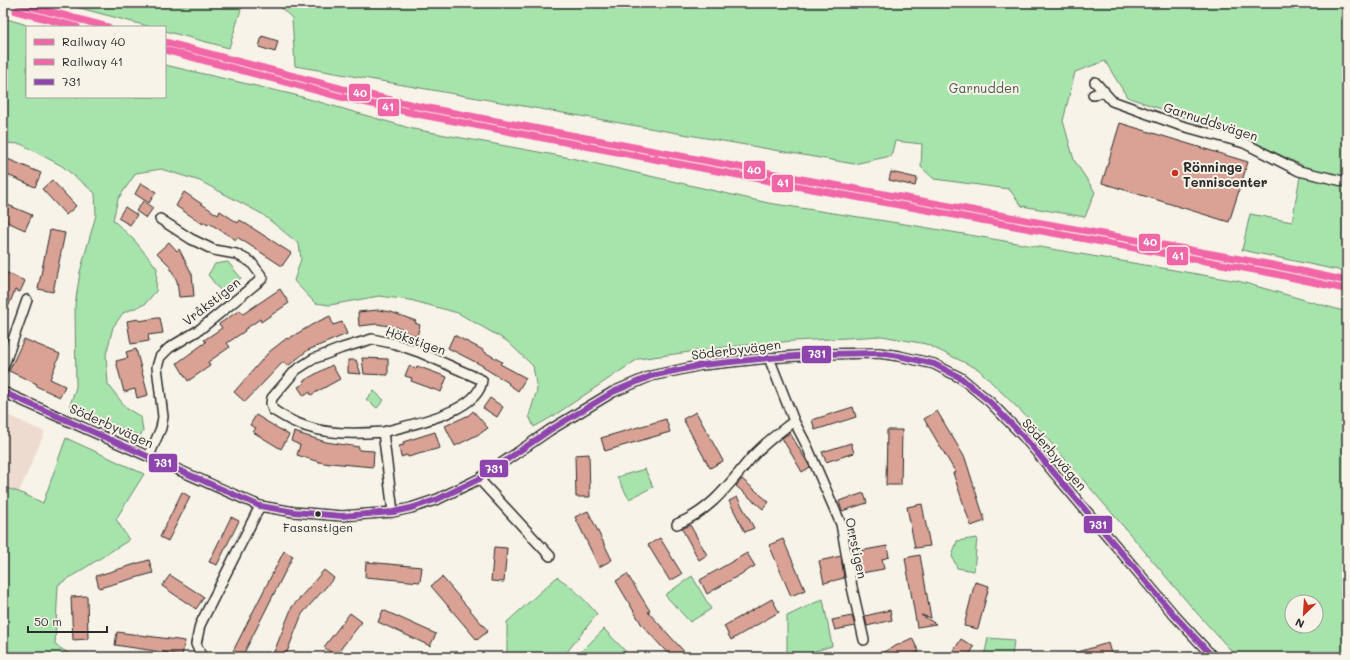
<svg xmlns="http://www.w3.org/2000/svg" width="1350" height="660" font-family="Mali,sans-serif">
<style>
.built{fill:#eedbcf}
.green{fill:#a7e4ac;stroke:#69886c;fill-rule:evenodd}
.building{fill:#daa294;stroke:#2b2b2b}
.lines{fill:none;stroke-linecap:round;stroke-linejoin:round}
.minor-casing{stroke:#2b2b2b;stroke-width:12}
.minor{stroke:#f7f3e8;stroke-width:9}
.bus-1-casing{stroke:#f7f3e8;stroke-width:9}
.bus-1{stroke:#8e44ad;stroke-width:6}
.rail-1-casing{stroke:#f7f3e8;stroke-width:10}
.rail-2-casing{stroke:#f7f3e8;stroke-width:10}
.rail-1{stroke:#f166a7;stroke-width:7}
.rail-2{stroke:#f166a7;stroke-width:7}
.poi-dot{fill:#c8321e;stroke:#f7f3e8;stroke-width:1.5}
.bus-dot{fill:#2b2b2b;stroke:#f7f3e8;stroke-width:1.5}
.labels{text-anchor:middle;dominant-baseline:central;stroke-width:4;stroke-linejoin:round;paint-order:stroke}
.bus-label{font-size:12px;fill:#2b2b2b;stroke:#f7f3e8}
.park-label{font-size:13px;fill:#4a594b;stroke:#f7f3e8}
.street-label{font-size:13px;fill:#2b2b2b;stroke:#f7f3e8}
.poi-label{font-size:13px;font-weight:bold;fill:#2b2b2b;stroke:#f7f3e8;text-anchor:start}
.line-badge{stroke:#f7f3e8;stroke-width:1.5}
.badge-label{font-size:11px;text-anchor:middle;font-weight:bold;fill:#fff}
</style>
<rect width="100%" height="100%" fill="#f7f3e8"/>
<filter id="ink" filterUnits="userSpaceOnUse"><feTurbulence type="fractalNoise" baseFrequency=".025" numOctaves="2"/><feDisplacementMap in="SourceGraphic" scale="8" xChannelSelector="R" yChannelSelector="G"/><feConvolveMatrix kernelMatrix="1 2 1 2 8 2 1 2 1" color-interpolation-filters="sRGB"/></filter>
<g filter="url(#ink)">
<path class="built" d="M3,413L45,432L19,492L3,487Z"/>
<path class="green" d="M61,3H243L229,48L165,31V27H151Z
M276,3H1347V272L1242,250L1250,214L1292,222L1302,165L1246,139L1127,97L1105,61L1075,72L1063,121L1074,160L1095,192L1085,217L1022,206L1009,189L934,179L921,167L922,144L895,141L891,156L854,164L295,66L292,18Z
M3,18L24,24L29,27H27V97H165V65L295,95L413,129L571,158L768,203L911,225L1238,281L1347,312V657H1237L1195,611L1124,527L1038,428L978,369L926,344L882,336L794,341L726,347L638,359L555,415L534,427L529,416L537,390L533,366L507,341L458,313L410,300L379,296L330,305L315,303L294,281L301,259L299,244L262,214L200,181L161,169L136,173L118,199L113,220L135,241L157,268L156,291L145,304L123,313L113,327L106,355L108,384L126,408L141,417L143,431L140,436L70,405L76,387L75,305L80,272L96,215L95,193L62,166L21,144L3,143ZM1292,602H1316V626H1292Z
M228,262L241,278L223,294L208,275L215,264Z
M374,391L384,400L377,408L366,399Z
M66,438L144,474L116,519L129,540L58,585L55,645L75,657H3V487L19,492L43,503Z
M645,469L653,487L629,499L617,477Z
M977,538L974,571L957,568L952,556L957,541Z
M692,576L711,609L690,622L665,595Z
M557,577C573,587 585,600 597,614L563,657H507V622Z
M823,599L832,646L795,657H787V616Z
M604,629L631,657H576Z
M988,638L1014,640L1012,657H984Z"/>
<path class="building" d="M262,36L278,41L275,52L259,47Z
M1120,123L1248,162L1229,222L1102,183Z
M3,157L41,173L35,187L3,173Z
M891,172L917,178L915,186L889,180Z
M52,180L76,206L66,215L42,189Z
M141,183L156,192L149,203L135,194Z
M184,192L218,215L220,211L238,223L240,220L291,253L282,266L237,237L236,240L209,223L208,225L203,222V224L176,206Z
M143,201L153,208L146,218L136,211Z
M3,203L32,215L25,230L3,220Z
M125,207L137,215L130,225L118,218Z
M50,230L65,233L53,292L38,289Z
M169,242L177,251L179,249L192,274L194,296L179,297L177,281L169,265L157,253Z
M3,271L25,281L20,292L15,290L3,320Z
M280,289L289,303L261,322L260,319L244,330L245,331L227,343L230,347L208,362L210,366L188,381L177,363L206,342L204,340L222,328L219,324L240,310L243,314Z
M378,310L391,312L416,321L415,323L420,325L417,336L400,330L401,328L377,324L359,326L358,312Z
M330,316L333,325L342,322L347,334L308,350L288,366L283,362L245,402L234,392L269,352L287,338L288,339L315,323Z
M157,318H160L163,333L148,335L149,341L131,344L127,321L139,319V321Z
M454,335L483,350V351L502,362L500,364L526,378L518,391L508,384L509,383L484,368L485,367L448,348Z
M24,339L60,354L50,379L65,386L60,397L36,386L37,384L9,371Z
M136,349L148,395L137,398L135,389L124,392L116,361L128,358L126,352Z
M362,358L388,359V375L364,374Z
M348,360H356L361,374L348,373Z
M332,365L340,379L311,395L310,392L304,396L298,387L305,383L303,381Z
M409,366L416,369L417,366L447,377L441,392L411,381L412,378L405,376Z
M490,398L503,407L497,417L483,408Z
M853,407L856,417L815,430L812,420Z
M473,411L488,428L481,433L455,446L445,426L469,415Z
M937,411L965,458L985,521L971,526L953,473H956L924,419Z
M696,412L723,461L710,468L683,419Z
M256,415L289,435L281,449L253,432L256,428L250,425Z
M666,419L670,432L605,451L601,438Z
M887,430H902L901,485H886Z
M294,432L326,442L359,447V450L374,451L373,467L330,463V464L319,462L297,455L300,445L291,441Z
M435,432L440,448L408,457L407,455L401,457L399,446L404,445L403,442Z
M790,433L810,467L802,472L782,438Z
M851,443L854,453L826,462L822,452Z
M589,454L590,497H576L575,455Z
M742,479L769,502L763,509L736,486Z
M182,492L190,497L168,541L160,537Z
M864,493L867,503L842,511L839,501Z
M737,497L754,528L745,532L729,501Z
M922,504L930,546L915,548L907,507Z
M588,511L612,560L599,567L575,517Z
M231,517L239,521L217,565L209,562Z
M690,525L707,555L699,560L682,529Z
M660,538L682,574L670,581L648,545Z
M783,539L805,590L791,596L769,545Z
M887,546L889,557L882,559L884,569L856,574L852,554H854V552Z
M494,547L507,548L504,582L491,581Z
M284,551L293,556L242,657H230Z
M747,553L755,566L707,594L700,580Z
M920,555L931,618L921,615L936,624L917,627L905,558Z
M841,556L844,578L824,583L819,561Z
M149,560L153,573L99,588L96,576Z
M366,562L422,567L420,582L365,577Z
M324,570L334,578L302,614L285,657H272L292,607Z
M627,574L650,611L648,612L689,657H671L642,625L616,581Z
M170,575L204,597L196,609L162,586Z
M442,577L488,631L477,640L431,586Z
M975,582L989,586L978,629L964,626Z
M87,596L88,639L73,640L71,597Z
M772,599L779,612L731,640L724,626Z
M383,610L436,634L430,646L378,622Z
M890,610L892,620L867,626L865,616Z
M350,613L362,622L335,656L324,647Z
M852,616L855,626L835,630L832,620Z
M117,632L185,641L182,655L115,645Z
M912,638L919,652L908,657H873Z
M961,639L974,647L968,657H950Z
M1108,643L1112,657H1069L1068,655Z"/>
<g class="lines">
<g class="minor-casing">
<path id="minor" d="M1095,82L1112,101L1179,125L1244,143L1299,171L1347,182
M1093,95L1104,91
M769,358L794,421L806,444L841,524L852,587L864,640
M3,368L27,300
M3,392L260,506L294,512L342,516L393,512L411,508L438,499L479,479L550,430L613,392L651,376L702,365L769,358L823,354L879,353L899,356L934,364L961,378L990,402L1023,436L1175,616L1213,657
M383,432C354,434 324,435 297,423C289,420 280,414 273,410L271,403L272,398L296,370L313,359L342,348L372,339L396,344L419,352L482,380C480,412 409,425 383,432L393,512
M149,456L161,428L163,417L157,367L160,357L169,348L199,330L263,278L251,262L236,254L214,250L191,239L160,219
M479,479L550,556
M677,524C712,510 728,485 752,457C764,443 780,432 794,421
M202,657L196,644L200,625L260,506"/>
</g>
<use href="#minor" class="minor"/>
<g class="bus-1-casing">
<path id="bus-1" d="M3,392L260,506L294,512L342,516L393,512L411,508L438,499L479,479L550,430L613,392L651,376L702,365L769,358L823,354L879,353L899,356L934,364L961,378L990,402L1023,436L1175,616L1213,657"/>
</g>
<use href="#bus-1" class="bus-1"/>
<g class="rail-1-casing">
<path id="rail-1" d="M18,3L108,27
M165,42L343,89L418,106L807,180L1273,265L1347,281"/>
</g>
<g class="rail-2-casing">
<path id="rail-2" d="M16,11L77,27
M165,50L341,97L417,114L806,188L1271,273L1345,289"/>
</g>
<use href="#rail-1" class="rail-1"/>
<use href="#rail-2" class="rail-2"/>
</g>
</g>
<circle class="poi-dot" cx="1175" cy="173" r="4"/>
<circle class="bus-dot" cx="318" cy="514" r="3.5"/>
<g class="labels">
<g class="bus-label">
<text x="318" y="527">Fasanstigen</text>
</g>
<g class="park-label">
<text x="984" y="87">Garnudden</text>
</g>
<g class="street-label">
<text transform="translate(1211 121) rotate(18)">Garnuddsvägen</text>
<text transform="translate(211 301) rotate(-38)">Vråkstigen</text>
<text transform="translate(416 340) rotate(19)">Hökstigen</text>
<text transform="translate(736 349) rotate(-7)">Söderbyvägen</text>
<text transform="translate(112 425) rotate(24)">Söderbyvägen</text>
<text transform="translate(1055 454) rotate(49)">Söderbyvägen</text>
<text transform="translate(857 548) rotate(78)">Orrstigen</text>
</g>
<g class="poi-label">
<text x="1183" y="166">Rönninge<tspan x="1183" dy="15">Tenniscenter</tspan></text>
</g>
</g>
<g class="line-badge">
<rect x="348" y="83" width="23" height="19" rx="4" fill="#f166a7"/>
<rect x="377" y="98" width="23" height="19" rx="4" fill="#f166a7"/>
<rect x="743" y="160" width="23" height="20" rx="4" fill="#f166a7"/>
<rect x="771" y="174" width="23" height="19" rx="4" fill="#f166a7"/>
<rect x="1138" y="233" width="23" height="19" rx="4" fill="#f166a7"/>
<rect x="1166" y="246" width="23" height="20" rx="4" fill="#f166a7"/>
<rect x="801" y="345" width="31" height="19" rx="4" fill="#8e44ad"/>
<rect x="148" y="453" width="30" height="20" rx="4" fill="#8e44ad"/>
<rect x="479" y="459" width="30" height="19" rx="4" fill="#8e44ad"/>
<rect x="1083" y="515" width="30" height="19" rx="4" fill="#8e44ad"/>
</g>
<g class="badge-label">
<text x="360" y="97">40</text>
<text x="388" y="111">41</text>
<text x="754" y="174">40</text>
<text x="783" y="187">41</text>
<text x="1150" y="246">40</text>
<text x="1178" y="260">41</text>
<text x="817" y="358">731</text>
<text x="163" y="467">731</text>
<text x="494" y="473">731</text>
<text x="1098" y="529">731</text>
</g>
<rect width="1350" height="660" fill="none" stroke="#f7f3e8" stroke-width="16"/>
<rect x="8" y="8" width="1334" height="644" fill="none" stroke="#2b2b2b" stroke-width="1.5" filter="url(#ink)"/>
<rect x="26" y="26" width="140" height="72" fill="#f7f3e8" stroke="#a5a39c"/>
<rect x="34" y="39" width="20" height="6" fill="#f166a7" stroke="#a5a39c"/>
<text x="62" y="46" font-size="12" fill="#2b2b2b">Railway 40</text>
<rect x="34" y="59" width="20" height="6" fill="#f166a7" stroke="#a5a39c"/>
<text x="62" y="66" font-size="12" fill="#2b2b2b">Railway 41</text>
<rect x="34" y="79" width="20" height="6" fill="#8e44ad" stroke="#a5a39c"/>
<text x="62" y="86" font-size="12" fill="#2b2b2b">731</text>
<g transform="translate(1304 614) rotate(205)"><circle r="19" fill="#f7f3e8" stroke="#a5a39c"/>
<path d="M0-3L7 15L0 10L-7 15Z" fill="#c8321e"/>
<text y="-6" font-size="11" font-weight="bold" text-anchor="middle" fill="#2b2b2b">N</text>
</g>
<path d="M28 626v6h79v-6" fill="none" stroke="#2b2b2b" stroke-width="2"/>
<text x="34" y="626" font-size="12" fill="#2b2b2b" stroke="#f7f3e8" stroke-width="3" paint-order="stroke">50 m</text>
</svg>
